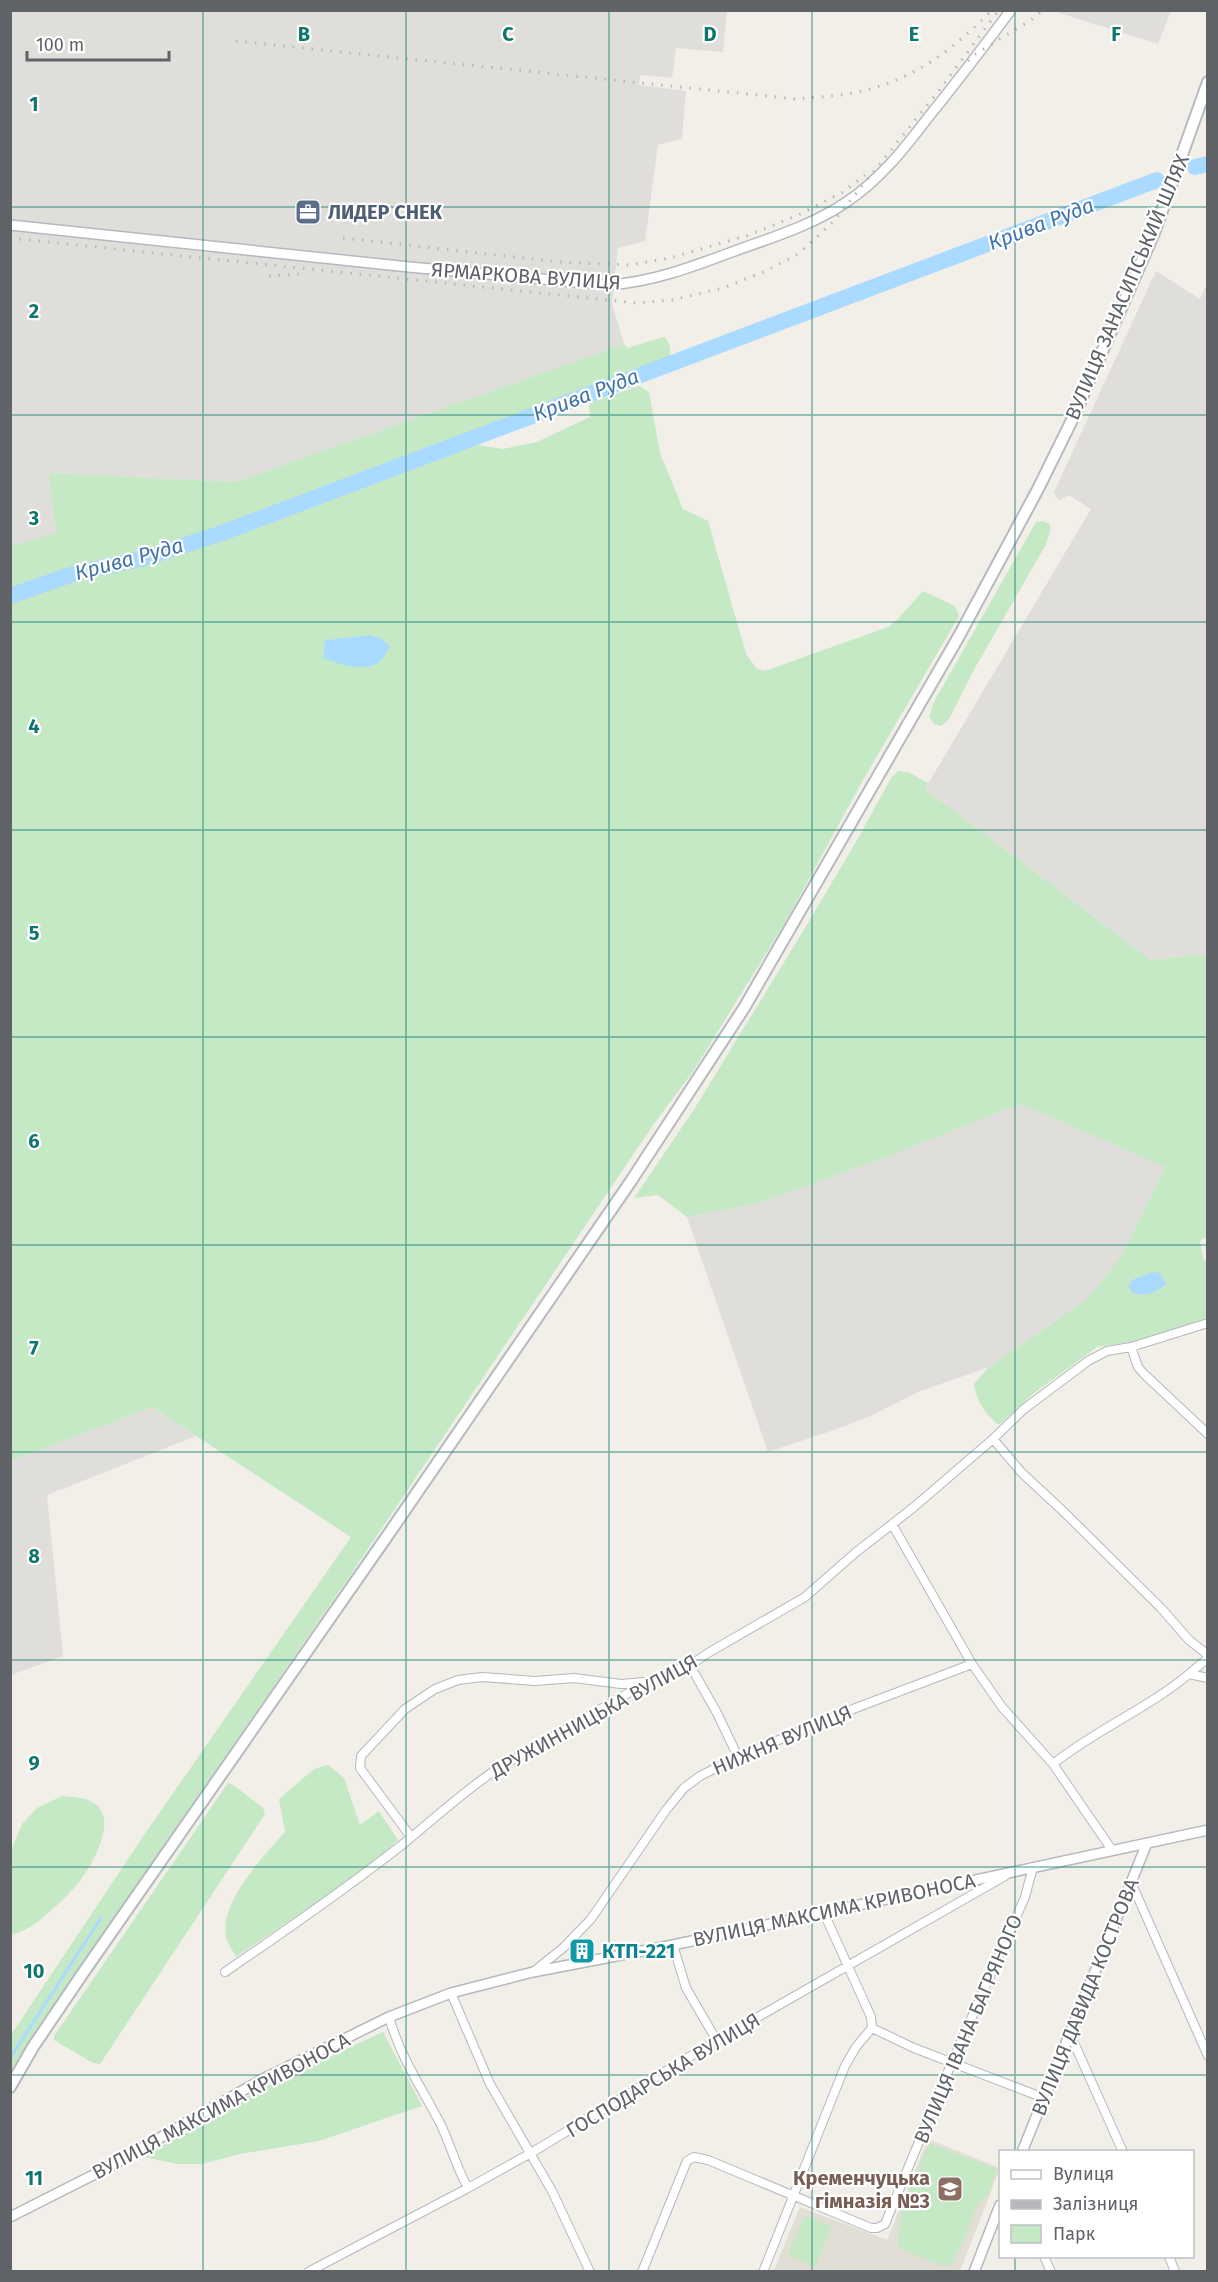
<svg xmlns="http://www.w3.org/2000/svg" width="1218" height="2282" font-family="'Fira Sans',sans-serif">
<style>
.industrial{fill:#e0deda}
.education{fill:#e1ded6}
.green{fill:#c5e8c5;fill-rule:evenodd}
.water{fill:#aadaff}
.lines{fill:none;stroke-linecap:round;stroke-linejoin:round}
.stream{stroke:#aadaff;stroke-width:3}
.river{stroke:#aadaff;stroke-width:16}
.minor-casing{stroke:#b5b8bc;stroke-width:10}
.tertiary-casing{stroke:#b5b8bc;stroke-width:12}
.secondary-casing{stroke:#b6babf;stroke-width:14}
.minor{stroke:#fff;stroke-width:8}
.tertiary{stroke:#fff;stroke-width:9}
.secondary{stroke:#fff;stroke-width:10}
.rail{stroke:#b6b7b8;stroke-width:3;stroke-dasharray:1.5 8;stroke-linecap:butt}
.grid{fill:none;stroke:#0f766e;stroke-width:1.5;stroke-opacity:0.55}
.labels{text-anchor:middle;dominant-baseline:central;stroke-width:4.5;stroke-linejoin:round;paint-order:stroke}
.service-label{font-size:20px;font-weight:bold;fill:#4e5e75;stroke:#fff;text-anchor:start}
.street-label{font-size:20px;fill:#5f6368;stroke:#fff}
.culture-label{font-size:20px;font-weight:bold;fill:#0d838f;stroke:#fff;text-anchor:start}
.education-label{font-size:20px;font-weight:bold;fill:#785e54;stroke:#fff;text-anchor:end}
.water-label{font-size:21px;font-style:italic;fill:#4174aa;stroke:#fff}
.grid-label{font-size:20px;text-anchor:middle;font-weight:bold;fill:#0f766e;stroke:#fff;stroke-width:4.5;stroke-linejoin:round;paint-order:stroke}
</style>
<rect width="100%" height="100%" fill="#f1efe8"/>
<path class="industrial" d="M11,11H727L723,52L676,48L672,78L640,75L639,85L686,91L682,139L658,145L645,241L618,248L612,303L624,344L235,482L50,473L56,533L11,546Z
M1053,11L1171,10V11L1158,44Z
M1156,271L1200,299L1207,283V954L1151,960L925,789L1091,509L1069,495L1060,500L1056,497L1054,492Z
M1020,1104L1165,1167L1122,1255L1087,1299L989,1367L918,1392L871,1416L831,1431L768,1452L687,1217L759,1203L884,1158Z
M152,1407L196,1436L47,1495L63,1656L11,1675V1461Z"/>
<path class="education" d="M928,2139L1000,2168L960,2271L773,2272L800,2207L887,2240Z"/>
<path class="green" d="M663,337L666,338L670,347V358L668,360L579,392L522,417L377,468L378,481L477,445L503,449L537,442L590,417L589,403L639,386L649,392L660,453L683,509L708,521L746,654L757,669L765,671L888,627L898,619L923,591L955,606L959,616L863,780L786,921L694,1070L653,1125L347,1580L34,2033L11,2074V2035L144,1835L351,1537L152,1407L11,1461V546L56,533L49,473L235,482L624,344L628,348ZM370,635L323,657L325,640Z
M1043,521L1050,524V532L1045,546L975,668L949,719L941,726L934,724L929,717L935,700L1036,522Z
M898,771L908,772L928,783L925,789L1151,960L1207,954L1208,1236L1200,1241L1204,1261L1207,1260V1318L1137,1341L1097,1347L1034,1393L1000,1424H997C984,1412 977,1402 974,1384L989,1367L1087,1299L1122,1255L1165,1167L1020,1104L884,1158L759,1203L687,1217L658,1195L634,1198L693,1111L805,928L860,835L891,778Z
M328,1765L344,1778L360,1825L379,1811L398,1840L365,1870L236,1957C233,1951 227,1942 226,1936C219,1903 265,1854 285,1832L279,1799L314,1769Z
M228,1783L232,1784L263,1808L265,1814L100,2064L93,2063L54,2040V2036Z
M62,1796C73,1797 85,1797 94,1803C118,1819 94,1861 82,1878C74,1890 48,1914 36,1923C28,1929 20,1932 11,1935V1851L22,1824L37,1808Z
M383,2032L422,2106L319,2141L240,2154L202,2164H177L144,2157L258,2090Z
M929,2143L997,2169L988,2195L978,2203L966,2235L951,2265L944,2266L903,2250L898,2245C898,2212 916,2173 929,2143Z
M805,2215L832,2227L815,2267L788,2255Z"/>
<path class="water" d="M370,635L384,640L390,647C386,652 383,660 378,663C362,672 339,664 323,658L325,640Z
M1153,1272L1160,1273L1166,1284C1156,1293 1143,1298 1131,1292L1129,1287L1132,1280Z"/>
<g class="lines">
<path class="stream" d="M10,2058L101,1918"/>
<path class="river" d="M1195,167L1208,164
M10,596L70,575L145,558L222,533L1157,180"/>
<g class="minor-casing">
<path id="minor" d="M1131,1347L1138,1367L1144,1374L1208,1434
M993,1439L1022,1473L1065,1513L1161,1608L1189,1640L1208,1655
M892,1524L972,1664L1002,1707L1053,1764L1112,1850
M691,1667L717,1713L738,1757
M1189,1674L1208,1658
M1053,1764C1095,1730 1147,1709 1189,1674L1208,1678
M411,1837L360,1768L361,1756L405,1709L435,1689L458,1680L482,1677L535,1681L574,1678L621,1684L644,1682
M1131,1882L1208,2056
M673,1945L686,1988L717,2041
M225,1972C285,1931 346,1889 403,1844C434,1819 466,1789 500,1767L649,1681L678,1669L691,1667L695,1662L708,1653L805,1597L855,1553L914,1507L993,1439L1024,1409L1088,1361L1107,1351L1131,1347L1208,1323
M533,1972L563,1948L591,1919L666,1810L684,1788L700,1776L738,1757L853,1709L972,1664
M451,1993L490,2084L552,2191L590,2272
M389,2017C401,2059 422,2088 441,2125C451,2146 457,2169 468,2188
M872,2028L914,2048L1044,2098
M1070,2034L1123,2152
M1044,2256L1051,2272
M1169,2256L1175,2272
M308,2272L468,2188L531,2153L709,2045L1005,1876
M642,2272L687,2161L694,2157L708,2160L871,2228H877L885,2224L952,2062L1025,1897L1033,1867
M763,2272L845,2066L856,2047L872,2028L871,2017L823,1911"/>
</g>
<g class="tertiary-casing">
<path id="tertiary" d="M10,225L409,267L609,285C652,282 692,267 732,252C770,238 811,226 845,203C880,180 905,148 930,115C958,81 984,46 1011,10
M1022,2152L1147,1843
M10,2217L107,2168L263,2079L389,2017L451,1993L533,1972L673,1945L1208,1830
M974,2272L1000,2205"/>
</g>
<g class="secondary-casing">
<path id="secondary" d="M10,2087L33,2047L83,1973L390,1532L631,1181L744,1008L959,636L1038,489L1073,418L1154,233L1208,82"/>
</g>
<use href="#minor" class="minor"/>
<use href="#tertiary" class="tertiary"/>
<use href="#secondary" class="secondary"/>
<path class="rail" d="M236,41L796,99C812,97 830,97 847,94C906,84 948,55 989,13
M968,61L974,55L1031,20L1043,10
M10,238L637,303L672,300L723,288L766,271L798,254L833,222L937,93L999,10
M343,238L560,262L630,265L670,258L749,235L798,215L843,192L865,175
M269,276L301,274"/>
</g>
<path class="grid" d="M203,10V2272M406,10V2272M609,10V2272M812,10V2272M1015,10V2152M10,207H1208M10,415H1208M10,622H1208M10,830H1208M10,1037H1208M10,1245H1208M10,1452H1208M10,1660H1208M10,1867H1208M10,2075H1208M1015,2256V2272"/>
<defs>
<g id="office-square" transform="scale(1.35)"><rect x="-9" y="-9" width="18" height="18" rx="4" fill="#5c6f8a" stroke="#fff"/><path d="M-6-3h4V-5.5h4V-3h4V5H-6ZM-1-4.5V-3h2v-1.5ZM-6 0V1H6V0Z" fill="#fff"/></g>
<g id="building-square" transform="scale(1.35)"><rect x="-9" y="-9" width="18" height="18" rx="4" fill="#0f9aa8" stroke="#fff"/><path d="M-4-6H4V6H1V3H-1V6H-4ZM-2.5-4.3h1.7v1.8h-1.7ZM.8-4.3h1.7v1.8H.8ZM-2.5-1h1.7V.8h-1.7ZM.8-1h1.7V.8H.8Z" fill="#fff"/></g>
<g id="school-square" transform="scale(1.35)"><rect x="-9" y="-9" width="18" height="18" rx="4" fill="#8d6e63" stroke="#fff"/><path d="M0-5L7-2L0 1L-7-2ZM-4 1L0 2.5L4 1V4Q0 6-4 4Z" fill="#fff"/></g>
</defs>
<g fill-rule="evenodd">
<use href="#office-square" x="308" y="212"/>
<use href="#building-square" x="582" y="1951"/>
<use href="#school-square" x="950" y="2189"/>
</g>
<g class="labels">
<g class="service-label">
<text x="328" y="212">ЛИДЕР СНЕК</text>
</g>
<g class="street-label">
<text transform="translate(526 276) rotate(4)">ЯРМАРКОВА ВУЛИЦЯ</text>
<text transform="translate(1127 287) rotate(-67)">ВУЛИЦЯ ЗАНАСИПСЬКИЙ ШЛЯХ</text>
<text transform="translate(594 1716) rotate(-29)">ДРУЖИННИЦЬКА ВУЛИЦЯ</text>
<text transform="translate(782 1740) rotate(-23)">НИЖНЯ ВУЛИЦЯ</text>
<text transform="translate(834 1910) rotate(-12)">ВУЛИЦЯ МАКСИМА КРИВОНОСА</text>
<text transform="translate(1085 1997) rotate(-68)">ВУЛИЦЯ ДАВИДА КОСТРОВА</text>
<text transform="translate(968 2029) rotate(-67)">ВУЛИЦЯ ІВАНА БАГРЯНОГО</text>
<text transform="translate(663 2075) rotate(-31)">ГОСПОДАРСЬКА ВУЛИЦЯ</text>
<text transform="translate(221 2106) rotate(-28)">ВУЛИЦЯ МАКСИМА КРИВОНОСА</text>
</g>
<g class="culture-label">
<text x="602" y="1951">КТП-221</text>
</g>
<g class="education-label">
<text x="930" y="2178">Кременчуцька<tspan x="930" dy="23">гімназія №3</tspan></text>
</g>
<g class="water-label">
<text transform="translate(1041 224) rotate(-21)">Крива Руда</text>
<text transform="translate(586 395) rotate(-21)">Крива Руда</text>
<text transform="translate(129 559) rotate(-15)">Крива Руда</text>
</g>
</g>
<g class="grid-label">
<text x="304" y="41">B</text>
<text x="508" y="41">C</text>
<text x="710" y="41">D</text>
<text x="914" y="41">E</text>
<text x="1116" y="41">F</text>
<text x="34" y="111">1</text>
<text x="34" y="318">2</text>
<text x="34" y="525">3</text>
<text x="34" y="733">4</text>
<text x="34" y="940">5</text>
<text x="34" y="1148">6</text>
<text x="34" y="1355">7</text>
<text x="34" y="1563">8</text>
<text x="34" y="1770">9</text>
<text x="34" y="1978">10</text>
<text x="34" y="2185">11</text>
</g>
<rect width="1218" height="2282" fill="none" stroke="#5f6368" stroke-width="24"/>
<rect x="999" y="2150" width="195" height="108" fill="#ffffff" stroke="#bfc1c3" stroke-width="1.5"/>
<rect x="1011" y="2170" width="30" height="9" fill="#ffffff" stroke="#bfc1c3" stroke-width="1.5"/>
<text x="1053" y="2180" font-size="18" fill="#5f6368">Вулиця</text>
<rect x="1011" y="2200" width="30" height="9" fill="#b6b7b8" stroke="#bfc1c3" stroke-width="1.5"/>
<text x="1053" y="2210" font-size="18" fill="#5f6368">Залізниця</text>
<rect x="1011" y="2225" width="30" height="18" fill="#c5e8c5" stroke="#bfc1c3" stroke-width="1.5"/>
<text x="1053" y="2240" font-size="18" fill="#5f6368">Парк</text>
<path d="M27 51v9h142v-9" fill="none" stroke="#5f6368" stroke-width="3"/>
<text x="36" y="51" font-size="18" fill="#5f6368" stroke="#ffffff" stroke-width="4.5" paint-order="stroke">100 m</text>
</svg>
